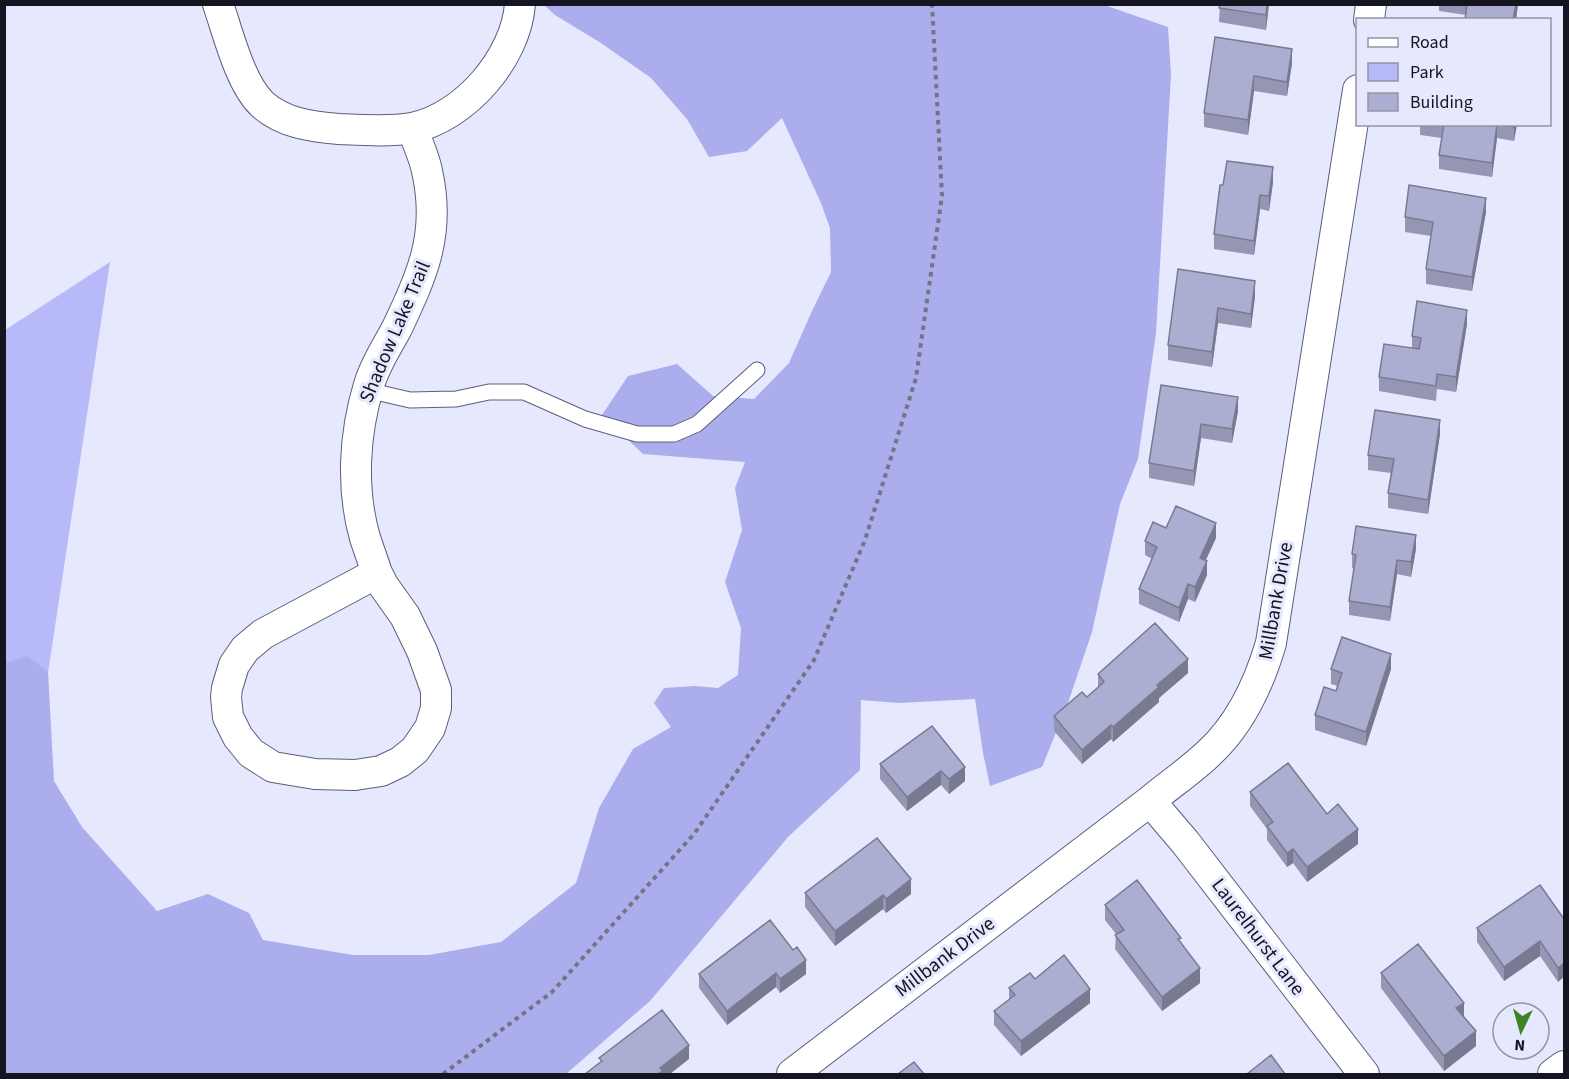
<svg xmlns="http://www.w3.org/2000/svg" width="1569" height="1079" font-family="'Source Sans 3',sans-serif">
<style>
.green{fill:#b7b9f8}
.forest{fill:#abadec}
.lines{fill:none;stroke-linecap:round;stroke-linejoin:round}
.service-casing{stroke:#5d5e7d;stroke-width:17}
.minor-casing{stroke:#5d5e7d;stroke-width:32}
.path{stroke:#737485;stroke-width:4;stroke-dasharray:4.5 4.5;stroke-linecap:butt}
.service{stroke:#fff;stroke-width:15}
.minor{stroke:#fff;stroke-width:30}
.wall{fill:#9496b4}
.shaded-wall{fill:#787a92}
.building{fill:#acaed1;stroke:#787a92;stroke-width:1.5}
.labels{text-anchor:middle;dominant-baseline:central;stroke-width:6;stroke-linejoin:round;paint-order:stroke}
.street-label{font-size:20px;fill:#151522;stroke:#e6e8fe}
</style>
<rect width="100%" height="100%" fill="#e6e8fe"/>
<path class="green" d="M110,262L5,958V330Z"/>
<path class="forest" d="M1107,4V6L1168,27L1171,75L1156,333L1138,459L1120,504L1092,632L1068,703L1042,767L990,786L983,753L975,699L899,703L861,700L860,770L788,837L650,1001L566,1074H5V663L27,656L48,672L54,781L82,827L157,911L208,894L249,913L263,940L353,955H429L501,942L576,883L599,808L633,749L671,727L654,703L664,688L695,686L718,688L738,675L741,628L725,582L742,530L735,488L745,462L643,454L602,415L628,376L677,364L713,396L754,399L789,363L812,311L831,272L830,228L821,203L782,118L747,151L709,157L687,119L651,78L601,43L555,15L544,5Z"/>
<g class="lines">
<g class="service-casing">
<path id="service" d="M367,390L410,400L456,399L489,392H524L585,419L637,434H674L697,424L757,370"/>
</g>
<g class="minor-casing">
<path id="minor" d="M218,4C228,33 240,83 262,104C283,123 312,127 339,129C361,130 391,132 412,128C465,117 516,58 520,4
M1369,20L1371,4
M377,573L383,585L405,616L422,651L436,690V708L430,728L415,750L400,762L381,771L355,775L315,774L273,767L251,753L238,737L228,717L226,697L227,688L234,665L245,649L263,634Z
M377,573C373,561 369,550 365,538C351,489 354,434 369,385C375,364 387,347 397,328C423,273 441,233 427,171C424,156 417,142 412,128
M1150,801L1185,842L1364,1074
M792,1074L1150,801C1169,785 1190,771 1208,754C1240,725 1259,684 1271,643L1358,90
M1553,1074L1564,1066"/>
</g>
<path class="path" d="M443,1074L552,992L694,834L814,660L865,540L916,378L942,196L932,4"/>
<use href="#service" class="service"/>
<use href="#minor" class="minor"/>
</g>
<path class="wall" d="M1220,4H1269L1266,30L1219,22Z
M1439,4H1518L1516,20L1466,15L1439,11Z
M1215,37L1292,63L1287,96L1254,91L1248,135L1204,127V113Z
M1420,124H1517L1514,141L1497,138L1492,177L1439,169V155L1442,138L1420,135Z
M1273,182L1269,211L1260,209L1254,255L1214,249V234Z
M1486,212L1472,291L1426,284V269L1431,236L1405,232V217Z
M1178,269L1255,296L1251,328L1218,323L1212,367L1168,360V345Z
M1467,324L1456,392L1437,389L1436,401L1379,391V377L1412,348V336Z
M1161,385L1238,411L1232,443L1201,438L1194,486L1149,478V463Z
M1440,434L1428,514L1388,508V493L1391,473L1368,470V455Z
M1166,528L1216,538L1206,560L1207,575L1195,602L1188,599L1179,622L1139,604V589L1152,559L1145,555V541Z
M1416,549L1411,577L1397,574L1390,621L1349,615V601L1354,569L1352,568V554Z
M1331,669H1391L1366,746L1315,730V715L1336,691L1338,686L1331,684Z
M1188,673L1159,698V702L1113,742L1111,739L1082,764L1054,731V716L1087,697L1098,687V674Z
M932,726L965,781L949,794L941,785L907,811L880,779V764Z
M1250,792L1327,814L1358,844L1307,882L1293,863L1287,867L1267,840V829L1250,806Z
M805,893L911,894L886,913L883,909L835,946L805,907Z
M1105,905L1181,944L1200,983L1162,1011L1115,949L1116,934L1105,920Z
M1564,919L1558,982L1540,956L1504,981L1477,942V928Z
M770,920L806,974L780,993L776,987L727,1025L699,988V974Z
M1381,973L1464,1016L1476,1046L1444,1071L1381,988Z
M1035,979L1090,1003L1021,1056L994,1025V1011L1009,999V988Z"/>
<path class="shaded-wall" d="M1267,4H1269L1266,30V15Z
M1516,4H1518L1516,20H1513Z
M1292,49V63L1287,96V82Z
M1254,76V91L1248,135V120Z
M1497,124V138L1492,177V163Z
M1514,124H1517L1514,141Z
M1273,167V182L1269,211V196Z
M1260,195V209L1254,255V241Z
M1486,198V212L1472,291V277Z
M1255,281V296L1251,328V314Z
M1218,308V323L1212,367V352Z
M1467,310V324L1456,392V377Z
M1238,397V411L1232,443V429Z
M1440,420V434L1428,514V500Z
M1201,424V438L1194,486V471Z
M1216,523V538L1200,572V558Z
M1416,535V549L1411,577V562Z
M1397,560V574L1390,621V607Z
M1207,561V575L1195,602V587Z
M1188,584V599L1179,622V608Z
M1391,654V669L1366,746V732Z
M1188,659V673L1159,698V702L1113,742V727L1157,685Z
M1111,725V739L1082,764V750Z
M965,767V781L949,794V779Z
M941,771V785L907,811V797Z
M1358,829V844L1307,882V867Z
M1293,849V863L1287,867V853Z
M911,879V894L886,913V899Z
M883,895V909L835,946V931Z
M1540,941V956L1504,981V967Z
M806,960V974L780,993V979Z
M1564,963V977L1558,982V968Z
M1200,968V983L1162,1011V997Z
M776,973V987L727,1025V1011Z
M1090,989V1003L1021,1056V1041Z
M1464,1003V1017L1456,1008Z
M1476,1031V1046L1444,1071V1056Z
M689,1045V1059L670,1074H658L660,1068Z"/>
<path class="building" d="M1220,4H1267L1266,15L1219,8Z
M1467,4H1516L1513,20H1465Z
M1215,37L1292,49L1287,82L1254,76L1248,120L1204,113Z
M1444,124H1497L1492,163L1439,155Z
M1502,124H1514V127Z
M1227,161L1273,167L1269,196L1260,195L1254,241L1214,234L1220,185H1223Z
M1409,185L1486,198L1472,277L1426,269L1433,222L1405,217Z
M1178,269L1255,281L1251,314L1218,308L1212,352L1168,345Z
M1417,301L1467,310L1456,377L1437,374L1436,386L1379,377L1384,344L1419,349L1421,338L1412,336Z
M1161,385L1238,397L1232,429L1201,424L1194,471L1149,463Z
M1375,410L1440,420L1428,500L1388,493L1394,459L1368,455Z
M1176,506L1216,523L1200,558L1207,561L1195,587L1188,584L1179,608L1139,589L1157,547L1145,541L1153,522L1166,528Z
M1356,526L1416,535L1411,562L1397,560L1390,607L1349,601L1356,555L1352,554Z
M1155,623L1188,659L1157,685L1159,687L1113,727L1111,725L1082,750L1054,716L1082,692L1087,697L1104,682L1098,674Z
M1342,637L1391,654L1366,732L1315,715L1324,687L1336,691L1342,673L1331,669Z
M932,726L965,767L949,779L941,771L907,797L880,764Z
M1288,763L1327,814L1338,804L1358,829L1307,867L1293,849L1287,853L1267,826L1273,822L1250,792Z
M877,838L911,879L886,899L883,895L835,931L805,893Z
M1137,880L1181,938L1178,939L1200,968L1162,997L1115,935L1124,930L1105,905Z
M1540,885L1564,919V963L1558,968L1540,941L1504,967L1477,928Z
M770,920L793,950L797,947L806,960L780,979L776,973L727,1011L699,974Z
M1418,944L1464,1003L1456,1008L1476,1031L1444,1056L1381,973Z
M1064,955L1090,989L1021,1041L994,1011L1015,995L1009,988L1030,973L1035,979Z
M662,1010L689,1045L660,1068L663,1071L658,1074H585L602,1061L599,1058Z
M1271,1055L1285,1074H1247Z
M914,1062L924,1074H898Z"/>
<g class="labels">
<g class="street-label">
<text transform="translate(395 332) rotate(-67)">Shadow Lake Trail</text>
<text transform="translate(1276 601) rotate(-80)">Millbank Drive</text>
<text transform="translate(1258 937) rotate(53)">Laurelhurst Lane</text>
<text transform="translate(945 957) rotate(-37)">Millbank Drive</text>
</g>
</g>
<rect width="1569" height="1079" fill="none" stroke="#151522" stroke-width="12"/>
<rect x="1356" y="18" width="195" height="108" fill="#e6e8fe" stroke="#9294a6" stroke-width="1.5"/>
<rect x="1368" y="38" width="30" height="9" fill="#ffffff" stroke="#9294a6" stroke-width="1.5"/>
<text x="1410" y="48" font-size="18" fill="#151522">Road</text>
<rect x="1368" y="63" width="30" height="18" fill="#b7b9f8" stroke="#9294a6" stroke-width="1.5"/>
<text x="1410" y="78" font-size="18" fill="#151522">Park</text>
<rect x="1368" y="93" width="30" height="18" fill="#acaed1" stroke="#9294a6" stroke-width="1.5"/>
<text x="1410" y="108" font-size="18" fill="#151522">Building</text>
<g transform="translate(1521 1031) rotate(185)"><circle r="28" fill="#e6e8fe" stroke="#9294a6" stroke-width="1.5"/>
<path d="M0-4.5L10 22L0 15L-10 22Z" fill="#408326"/>
<text y="-9" font-size="16" font-weight="bold" text-anchor="middle" fill="#151522">N</text>
</g>
</svg>
